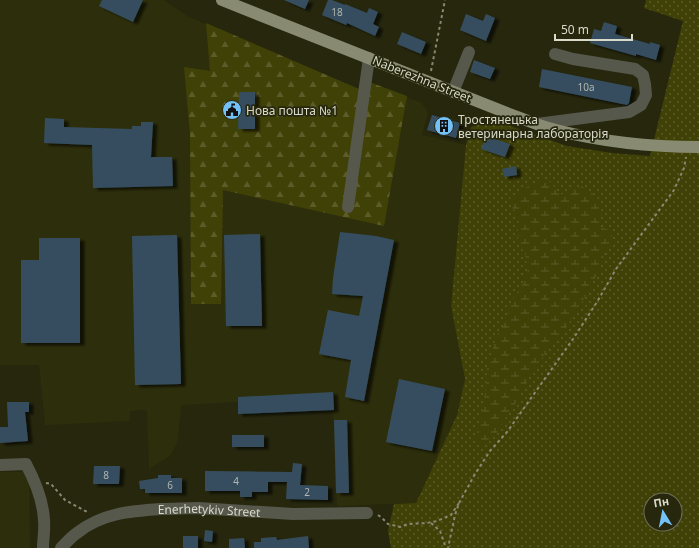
<svg xmlns="http://www.w3.org/2000/svg" width="699" height="548" font-family="'Noto Sans',sans-serif">
<style>
.built{fill:#2d2e0b}
.grass{fill:url(#grass-dots);fill-rule:evenodd}
.forest{fill:url(#forest-firs)}
.wetland{fill:url(#wetland-marsh)}
.building{fill:#354e5f;filter:url(#shadow)}
.lines{fill:none;stroke-linecap:round;stroke-linejoin:round}
.path{stroke:#888974;stroke-width:2;stroke-dasharray:3 3;stroke-linecap:butt}
.minor{stroke:#57584c;stroke-width:12}
.major{stroke:#888a71;stroke-width:12}
.labels{text-anchor:middle;dominant-baseline:central;stroke-width:3.5;stroke-linejoin:round;paint-order:stroke}
.number-label{font-size:10px;fill:#b0b7af}
.street-label{font-size:12px;fill:#d9daca;stroke:#26270d}
.poi-label{font-size:12px;fill:#d9daca;stroke:#26270d;text-anchor:start}
</style>
<defs>
<pattern id="grass-dots" width="8" height="8" patternUnits="userSpaceOnUse"><rect width="8" height="8" fill="#404106"/><path d="M2 2h.1M6 6h.1" fill="none" stroke="#5b5c29" stroke-width="1.8" stroke-linecap="round"/></pattern>
<pattern id="forest-firs" width="22" height="20" patternUnits="userSpaceOnUse"><rect width="22" height="20" fill="#404106"/><path d="M5 1l3.5 6h-7zM16 11l3.5 6h-7z" fill="#5b5c29"/></pattern>
<pattern id="wetland-marsh" width="20" height="14" patternUnits="userSpaceOnUse"><rect width="20" height="14" fill="#404106"/><path d="M1 5h8M5 5V1M11 12h8M15 12V8" fill="none" stroke="#5b5c29"/></pattern>
<filter id="shadow"><feDropShadow dx="4.5" dy="2.5" stdDeviation="1" flood-color="#0009"/></filter>
</defs>
<rect width="100%" height="100%" fill="#26270d"/>
<path class="built" d="M0,0H164L187,16L359,89L372,83L422,103L428,113L422,135L466,145L451,306L465,379L457,415L416,503L337,506L333,410L238,414V402L181,405L178,441L170,456L149,469L147,410L130,411V421L50,425H45L39,365H0Z
M0,472H29L30,548H0Z"/>
<path class="grass" d="M646,0H699V548H391L388,531L394,504L416,503L457,415L465,379L451,306L466,145L471,127L493,119L513,127L567,146L612,153L650,156L683,21L644,8ZM651,500H675V524H651Z"/>
<path class="forest" d="M206,23L359,89L362,80L372,83L407,96L384,226L223,190L221,304H191L190,134L184,67L210,71Z"/>
<path class="wetland" d="M543,180L551,182L560,195L582,186L587,191L596,195C603,208 602,213 600,227L609,230L612,232L611,247L604,255L600,269L582,302L560,338L549,347L539,363L532,369L527,382L518,400L510,410L496,434L482,444L478,445L475,442L478,425L483,407L486,387L487,368L496,337L507,319L511,302L523,283L528,270L525,254L518,242V222L515,211L509,203L511,196L519,195L530,184Z"/>
<path class="building" d="M102,0H143L133,22L99,6Z
M284,0H309L305,9Z
M328,0H332L345,5V4L367,13L369,8L378,12L373,24L379,27L375,36L347,23L346,25L322,15Z
M466,14L483,21L486,14L495,18L486,41L460,30Z
M604,22L617,26L615,34L650,44V42L660,45L656,60L636,54V56L590,43L594,29L601,31Z
M402,32L426,42L421,54L397,44Z
M474,60L495,68L490,79L470,72Z
M542,69L632,87L629,103L627,105L539,87Z
M239,92H255V129H238Z
M432,115L460,123L456,138L427,130Z
M45,118L64,119V127L132,129V126H141V122H153L151,157H172L173,186L93,188L92,145L44,143Z
M486,136L510,144L505,157L481,149Z
M516,166L517,175L504,177L502,169Z
M340,232L376,236L394,240L364,401L345,397L351,360L319,354L328,310L359,316L363,296L332,294L333,278Z
M260,234L262,326H226L224,235Z
M177,235L181,384L135,385L132,236Z
M39,238H80V343H21V260H39Z
M399,379L445,389L432,451L386,442Z
M333,392L334,410L238,414V397Z
M7,402H29V412H25L28,441L0,443V427H8Z
M334,420H347L349,493H336Z
M232,435H264V447H232Z
M293,463L302,464L300,485L328,486V500L286,499L287,482H268V492H252V497H240V491H205V471L292,472Z
M94,466H120L119,484H93Z
M158,475H171V478H182V493H145V489H140L139,481L158,478Z
M205,530L213,531L212,542L204,541Z
M183,536H198V548H183Z
M308,536L309,548H254V542H261V538L276,537L277,540Z
M244,538L245,548H229V539Z"/>
<g class="lines">
<path class="path" d="M431,71L445,0
M46,483L51,484L65,500L89,513
M459,503L475,474L490,451L507,432L573,339L597,302L616,269L674,190L684,168L686,157
M378,515L382,518L388,524L400,527L408,524L427,523L437,521L451,515L459,503L455,515L448,548
M431,523L440,531L446,548"/>
<g class="minor">
<path d="M453,92L469,52"/>
<path d="M537,124L629,112L641,105L646,95L645,84L643,75L635,69L573,59L555,54"/>
<path d="M348,207L369,58"/>
<path d="M0,465L26,464C35,481 43,500 44,520C45,529 43,539 43,548"/>
<path id="s1" d="M61,548C66,543 71,537 77,533C102,513 131,511 161,509C173,509 186,508 198,508L293,514L367,513"/>
</g>
<path class="major" d="M222,0L507,113C523,119 540,126 556,130C603,142 651,147 699,147"/>
</g>
<defs>
<g id="civic-disc" transform="scale(1)"><circle r="9.5" fill="#73c1f6" stroke="#26270d"/><path d="M-.6-6.5H3V-4.5H.6V-3L4-1V1h2V6H-6V1h2V-1L-.6-3ZM-1.2 2.5V6h2.4V2.5Z" fill="#111"/></g>
<g id="building-disc" transform="scale(1)"><circle r="9.5" fill="#73c1f6" stroke="#26270d"/><path d="M-4-6H4V6H1V3H-1V6H-4ZM-2.5-4.3h1.7v1.8h-1.7ZM.8-4.3h1.7v1.8H.8ZM-2.5-1h1.7V.8h-1.7ZM.8-1h1.7V.8H.8Z" fill="#111"/></g>
</defs>
<g fill-rule="evenodd">
<use href="#civic-disc" x="232" y="110"/>
<use href="#building-disc" x="444" y="126"/>
</g>
<g class="labels">
<g class="number-label">
<text x="337" y="12">18</text>
<text x="586" y="87">10а</text>
<text x="106" y="475">8</text>
<text x="236" y="481">4</text>
<text x="170" y="485">6</text>
<text x="307" y="492">2</text>
</g>
<g class="street-label">
<text transform="translate(422 79) rotate(22)">Naberezhna Street</text>
<text stroke="none"><textPath href="#s1" startOffset="159">Enerhetykiv Street</textPath></text>
</g>
<g class="poi-label">
<text x="246" y="110">Нова пошта №1</text>
<text x="458" y="119">Тростянецька<tspan x="458" dy="14">ветеринарна лабораторія</tspan></text>
</g>
</g>
<g transform="translate(663 512) rotate(350)"><circle r="19" fill="#26270d" stroke="#6e6f59"/>
<path d="M0-3L7 15L0 10L-7 15Z" fill="#73c1f6"/>
<text y="-6" font-size="11" font-weight="bold" text-anchor="middle" fill="#d9daca">Пн</text>
</g>
<path d="M555 34v6h77v-6" fill="none" stroke="#d9daca" stroke-width="2"/>
<text x="561" y="34" font-size="12" fill="#d9daca" stroke="#26270d" stroke-width="3" paint-order="stroke">50 m</text>
</svg>
